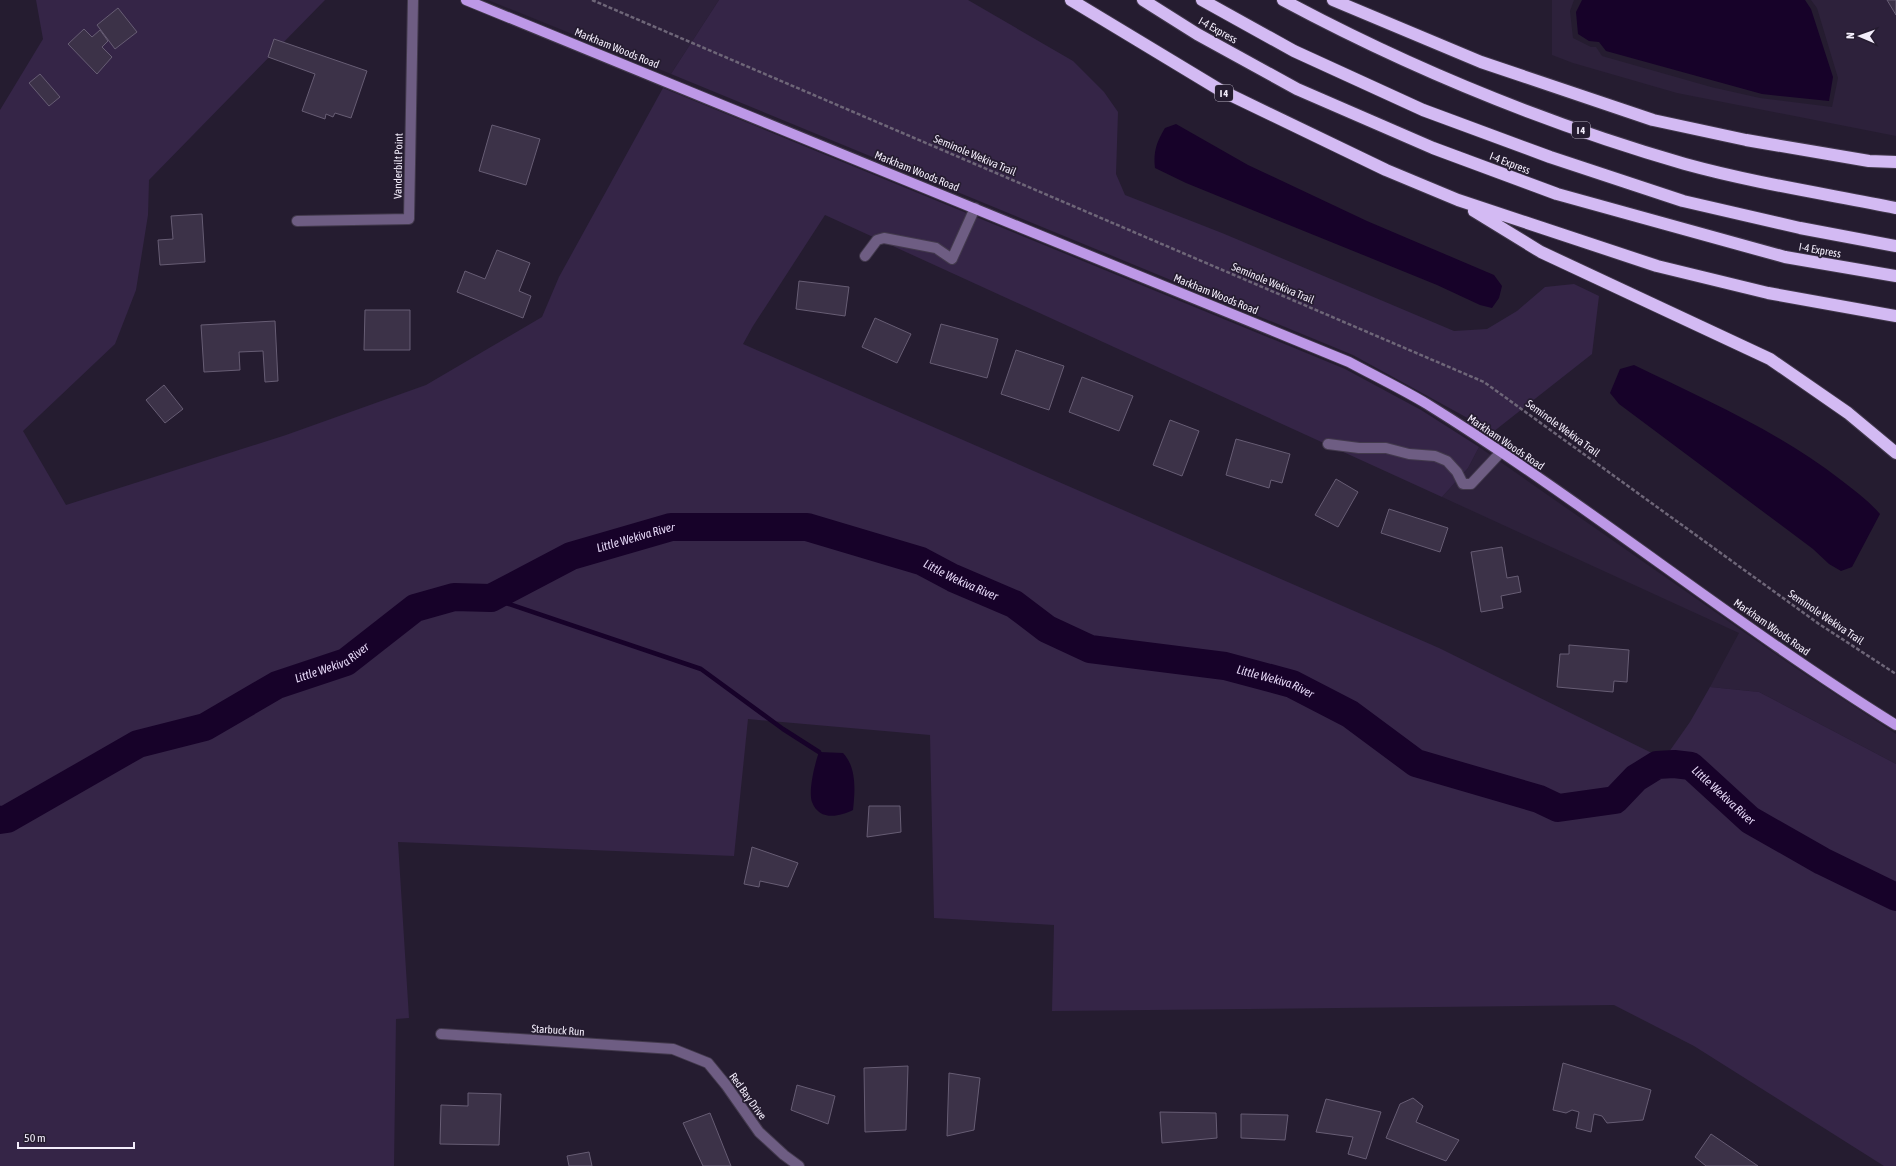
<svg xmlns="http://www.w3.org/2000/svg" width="1896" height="1166" font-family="'Asap Condensed',sans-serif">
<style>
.built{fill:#2d213b}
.green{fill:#352547}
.water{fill:#170229}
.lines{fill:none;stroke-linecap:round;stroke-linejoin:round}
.stream{stroke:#170229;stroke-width:4.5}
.river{stroke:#170229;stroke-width:28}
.building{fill:#3c3248;stroke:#675d74}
.minor-casing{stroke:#42394c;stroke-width:12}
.major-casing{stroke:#42394c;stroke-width:12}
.highway-casing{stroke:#42394c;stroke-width:14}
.path{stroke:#6e6678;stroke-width:2.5;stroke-dasharray:4 2;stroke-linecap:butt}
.minor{stroke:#6e5d83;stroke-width:10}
.major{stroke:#bd98e7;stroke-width:10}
.highway{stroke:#d3baf3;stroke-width:12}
.labels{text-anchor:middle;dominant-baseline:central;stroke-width:3.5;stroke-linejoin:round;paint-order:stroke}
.shield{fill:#251c30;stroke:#b5aebe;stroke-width:1}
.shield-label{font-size:10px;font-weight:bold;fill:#f3edfb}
.street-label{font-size:11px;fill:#f3edfb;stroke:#251c30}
.water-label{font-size:12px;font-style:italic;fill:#e4d6f5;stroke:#251c30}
</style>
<rect width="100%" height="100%" fill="#251c30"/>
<path class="built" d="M488,0H719L671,74Z
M1552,0H1574L1570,11L1573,38L1591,47H1596L1602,56L1711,87L1760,98L1832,107L1838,78L1817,8L1811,0H1896V136L1677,93L1573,63L1552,55Z
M1479,447L1794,667L1896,734V764L1759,692L1710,687L1739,633L1442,497L1468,468Z"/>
<path class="green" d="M36,0H325L149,180L148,215L136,290L115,344L23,431L66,505L286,435L426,385L542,317L559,277L663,88L1345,369L1421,410L1479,447L1468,468L1442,497L825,215L753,326L743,344L1439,648L1664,759L1690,722L1710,687L1759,692L1896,764V1166H1884L1694,1046L1614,1005L1052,1011L1054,925L934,918L930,735L748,719L734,856L398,842L409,1018L396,1019L394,1166H0V110L43,39Z
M719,0H968L1073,61L1104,92L1118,112L1116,174L1125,195L1222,233L1454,331L1487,329L1517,311L1545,287L1574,284L1599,296L1592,354L1493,432L1353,355L671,74Z"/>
<path class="water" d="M1582,0H1805L1811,9L1833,77L1829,101L1762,94L1606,51L1599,42L1589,41L1578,34L1576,12Z
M1176,124L1248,165L1367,221L1494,275L1502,286L1499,298L1492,308L1480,305L1437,285L1186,183L1155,168C1153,152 1157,141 1165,128Z
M1634,365C1706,400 1778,431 1841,480C1855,491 1869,501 1880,514L1852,567L1841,571L1829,564L1813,549L1619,404L1610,393L1620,369Z
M819,752L843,753C857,768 855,791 853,810C839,817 819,821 812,802C808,791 815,763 819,752Z"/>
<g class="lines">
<path class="stream" d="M491,598L701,669L783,729L819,752"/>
<path class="river" id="s1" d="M0,820L7,819L138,744L205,727L277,685L346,662L415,608L454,597L491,598L571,556L671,527H807L921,561L953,578L1014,604L1047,629L1090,649L1225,666L1292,684L1350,714L1416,763L1539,799L1558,808L1615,800L1636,778L1657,765L1674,764L1691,766L1750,820L1822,861L1896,897"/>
</g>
<path class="building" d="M1887,0H1896V15Z
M118,8L137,32L115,49L97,25Z
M84,29L92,37L100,30L108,41L102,47L112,57L97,74L68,44Z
M274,39L367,71L351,118L335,113L333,117L326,114L325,119L302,111L315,74L268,57Z
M40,74L60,97L49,106L29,83Z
M492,125L540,139L526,185L479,171Z
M202,214L205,262L160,265L158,240L173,239L171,216Z
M497,250L530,263L519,291L531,296L523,318L457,292L465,271L485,279Z
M799,281L849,287L845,316L796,309Z
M365,310H410V350H364Z
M875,318L911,334L897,363L862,347Z
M275,321L278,381L265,382L263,351L239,352L240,370L204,372L201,325Z
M941,324L998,339L987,378L930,363Z
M1016,350L1064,366L1049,410L1001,394Z
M1082,377L1133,396L1119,431L1069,412Z
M164,385L183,409L165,423L146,400Z
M1170,420L1199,431L1182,476L1153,465Z
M1236,439L1290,454L1282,483L1271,480L1269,488L1226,475Z
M1336,479L1358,492L1338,527L1315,515Z
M1389,509L1448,528L1440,552L1381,533Z
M1502,547L1507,578L1518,576L1521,592L1501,596L1503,608L1481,612L1471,552Z
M1569,645L1629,650L1627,682L1614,681L1613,692L1557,687L1560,654H1569Z
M869,806H900L901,832L867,837Z
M752,847L798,863L788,887L760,881L759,887L744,884Z
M1563,1063L1651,1090L1643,1120L1607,1123L1602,1116L1594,1114L1591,1132L1576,1128L1579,1112L1572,1110L1566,1113L1553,1110Z
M908,1066L906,1130L865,1132L864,1068Z
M949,1073L980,1078L974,1130L947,1136Z
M797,1085L835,1096L828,1124L791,1110Z
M468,1093L501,1094L499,1145L440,1144L441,1105L468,1106Z
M1413,1098L1423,1106L1416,1122L1459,1140L1446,1161L1386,1138L1400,1104Z
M1326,1099L1381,1112L1366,1159L1348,1154L1353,1137L1316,1132Z
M1160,1112L1216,1113L1217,1138L1162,1143Z
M710,1113L731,1166H703L683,1123Z
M1241,1114L1288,1115L1285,1140L1241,1138Z
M1711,1134L1758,1166H1706L1695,1157Z
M589,1152L592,1166H569L567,1156Z"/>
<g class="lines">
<g class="minor-casing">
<path id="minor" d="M297,221L409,219L413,0
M865,256L877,240L884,238L936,248L952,259L975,208
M1328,444L1359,448H1386L1409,454L1435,456L1447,461L1457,472L1463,484H1471L1501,452
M441,1034L673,1049L708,1063L726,1085L759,1132L784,1155L799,1166"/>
</g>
<g class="major-casing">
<path id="major" d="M466,0L1349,362C1375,376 1402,389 1427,404C1588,504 1735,625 1896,725"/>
</g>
<g class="highway-casing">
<path id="highway" d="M1071,0L1220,90L1386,170L1458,200L1657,266L1768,293L1896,316
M1143,0L1197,34L1297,89L1433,148L1557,194L1785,257L1896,276
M1202,0L1294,51L1423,110L1550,157L1683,201L1800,228L1896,246
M1283,0C1410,68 1547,124 1685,164C1754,183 1826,194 1896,208
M1333,0L1481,62L1653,120L1746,140L1869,161L1896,162
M1474,211L1541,252L1770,359L1848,413L1896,453"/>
</g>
<path class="path" d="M592,0L1484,382L1819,624L1896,674"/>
<use href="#minor" class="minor"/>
<use href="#major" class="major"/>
<use href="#highway" class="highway"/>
</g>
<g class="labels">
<g class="shield">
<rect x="1215" y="85" width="18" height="16" rx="3"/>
<rect x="1572" y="122" width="18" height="16" rx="3"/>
</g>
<g class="shield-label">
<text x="1224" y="93">I 4</text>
<text x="1581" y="130">I 4</text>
</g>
<g class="street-label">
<text transform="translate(1218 30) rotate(29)">I-4 Express</text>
<text transform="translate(617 48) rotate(22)">Markham Woods Road</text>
<text transform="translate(975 155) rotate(23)">Seminole Wekiva Trail</text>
<text transform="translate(1510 163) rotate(21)">I-4 Express</text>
<text transform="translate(398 166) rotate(-89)">Vanderbilt Point</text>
<text transform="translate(917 171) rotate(22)">Markham Woods Road</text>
<text transform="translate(1820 250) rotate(10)">I-4 Express</text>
<text transform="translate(1273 283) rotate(23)">Seminole Wekiva Trail</text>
<text transform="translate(1216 294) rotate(22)">Markham Woods Road</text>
<text transform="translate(1563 428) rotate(36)">Seminole Wekiva Trail</text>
<text transform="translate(1506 442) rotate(34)">Markham Woods Road</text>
<text transform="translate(1826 617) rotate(34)">Seminole Wekiva Trail</text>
<text transform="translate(1772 627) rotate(35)">Markham Woods Road</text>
<text transform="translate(558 1030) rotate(4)">Starbuck Run</text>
<text transform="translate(748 1096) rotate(54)">Red Bay Drive</text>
</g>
<g class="water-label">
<text stroke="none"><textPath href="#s1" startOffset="706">Little Wekiva River</textPath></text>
<text stroke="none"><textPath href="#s1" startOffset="1042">Little Wekiva River</textPath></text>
<text stroke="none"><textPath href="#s1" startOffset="370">Little Wekiva River</textPath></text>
<text stroke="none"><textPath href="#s1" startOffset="1378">Little Wekiva River</textPath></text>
<text stroke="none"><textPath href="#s1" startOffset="1882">Little Wekiva River</textPath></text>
</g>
</g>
<g transform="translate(1860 36) rotate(272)" stroke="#251c30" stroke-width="3" paint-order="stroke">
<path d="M0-3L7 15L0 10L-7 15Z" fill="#f3edfb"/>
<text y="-6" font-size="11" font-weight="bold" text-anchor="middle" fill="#f3edfb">N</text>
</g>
<path d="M18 1142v6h116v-6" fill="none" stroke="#f3edfb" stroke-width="2"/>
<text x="24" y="1142" font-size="12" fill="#f3edfb" stroke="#251c30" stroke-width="3" paint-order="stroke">50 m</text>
</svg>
